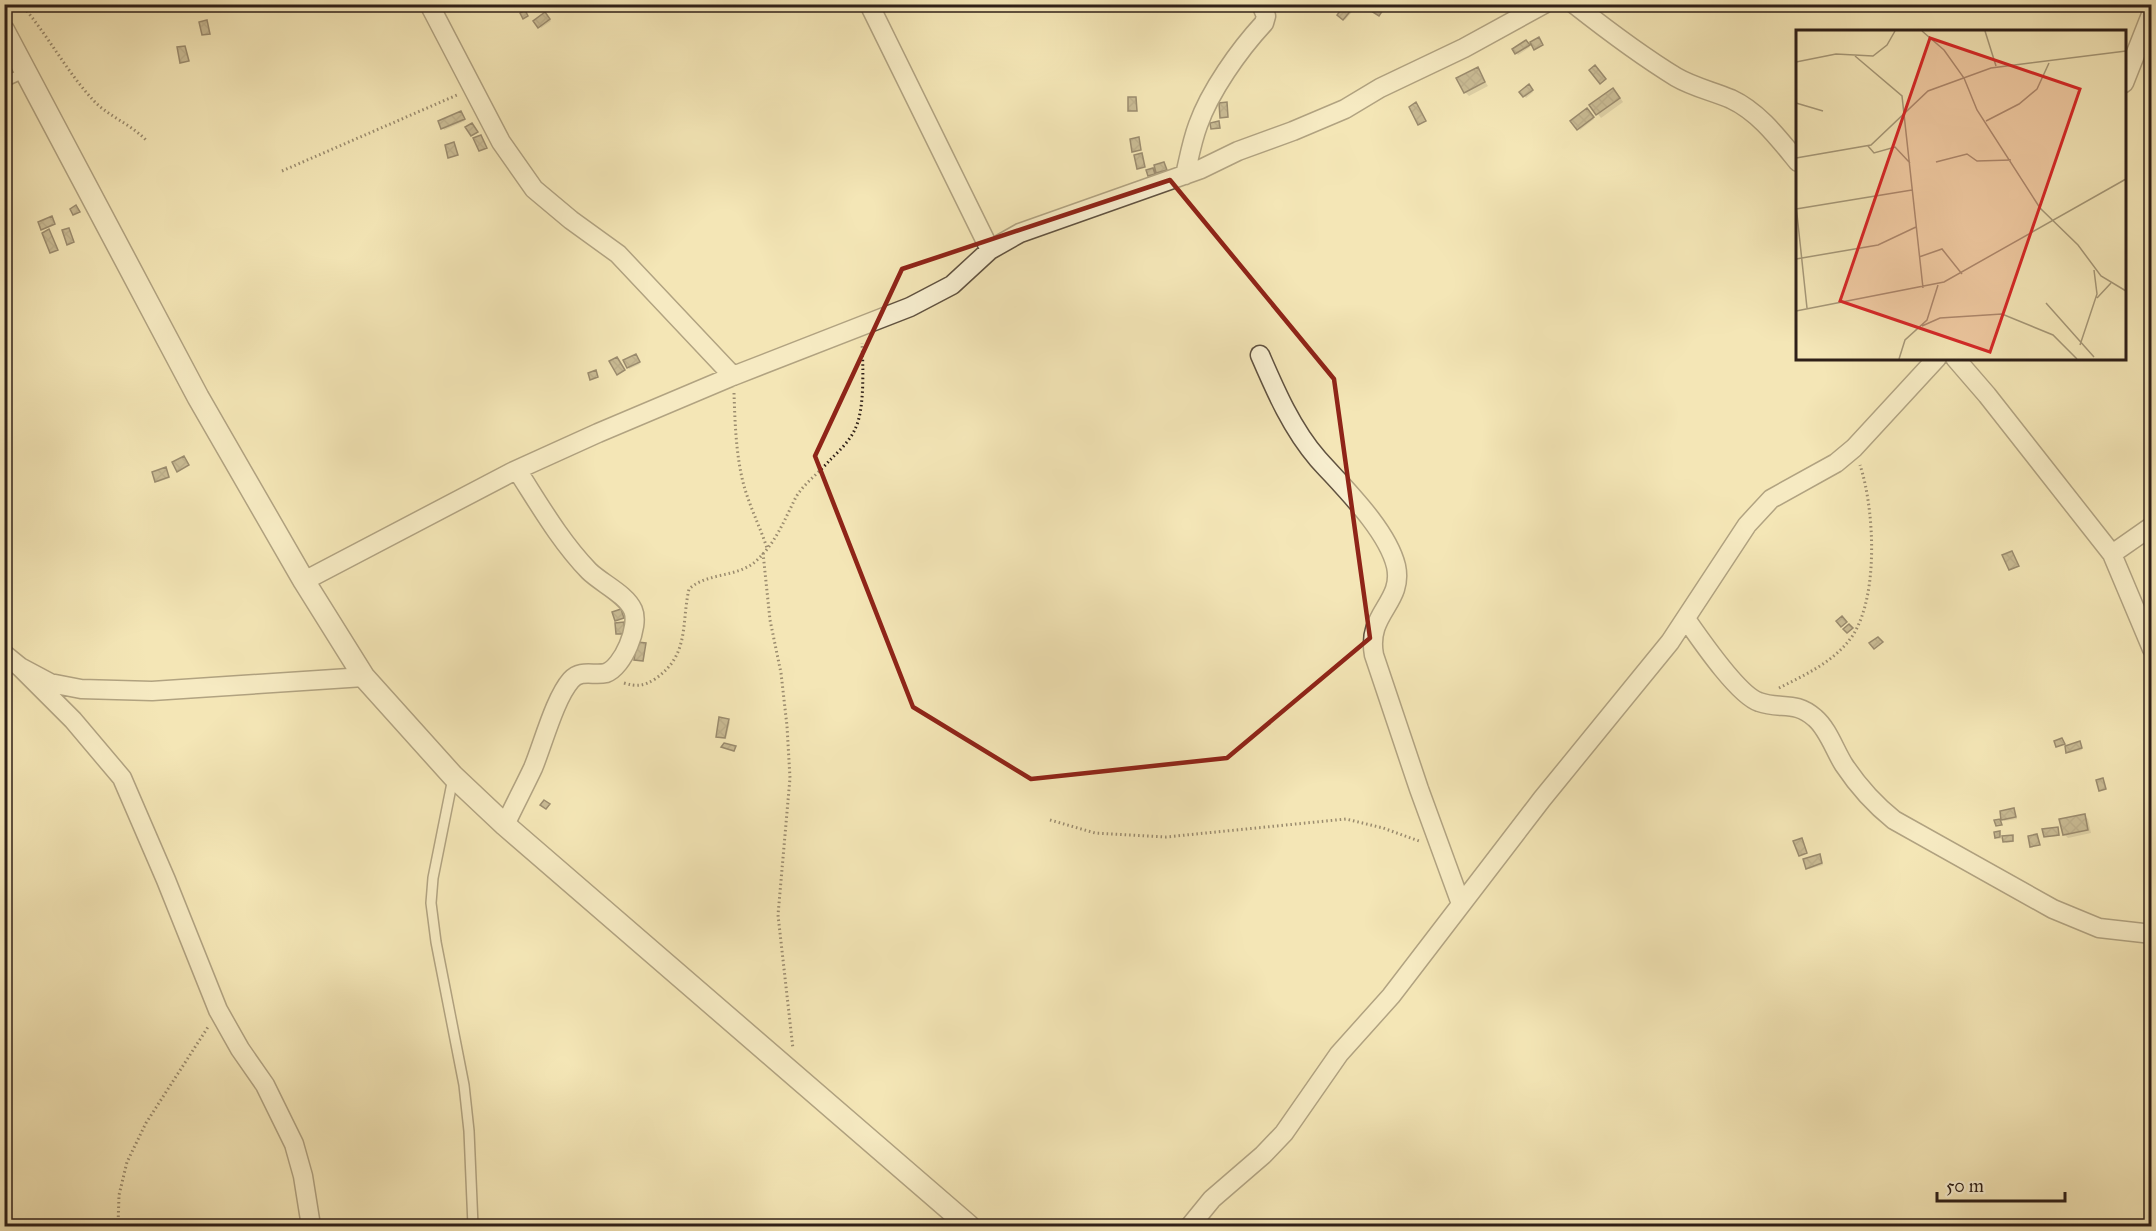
<svg xmlns="http://www.w3.org/2000/svg" width="2156" height="1231" font-family="'IM FELL Great Primer',serif">
<style>
.shadow{fill:#0003}
.building{fill:url(#building-cross-hatch);stroke:#2f2018;stroke-width:1.5}
.lines{fill:none;stroke-linecap:round;stroke-linejoin:round}
.service-casing{stroke:#605240;stroke-width:12}
.minor-casing{stroke:#605240;stroke-width:21}
.tertiary-casing{stroke:#605240;stroke-width:24}
.path{stroke:#2f2018;stroke-width:3;stroke-dasharray:1.5 3;stroke-linecap:butt}
.service{stroke:#f8efd0;stroke-width:9}
.minor{stroke:#f8efd0;stroke-width:18}
.tertiary{stroke:#f8efd0;stroke-width:21}
.marked{fill:none;stroke:#8f2418;stroke-width:4.5;stroke-linejoin:round}
.inset-road{fill:none;stroke:#a59777;stroke-width:1.5}
.view{fill:#d62828;fill-opacity:0.15;stroke:#d62828;stroke-width:3}
.inset-edge{fill:none;stroke:#2f2018;stroke-width:3}
</style>
<defs>
<pattern id="building-cross-hatch" width="8" height="8" patternUnits="userSpaceOnUse" patternTransform="scale(1.5)"><rect width="8" height="8" fill="#95876b"/><path d="M0 0l8 8M0 8l8-8" fill="none" stroke="#7a6e57"/></pattern>
</defs>
<rect width="100%" height="100%" fill="#f4e6b7"/>
<filter id="stains"><feTurbulence type="fractalNoise" baseFrequency=".00333" numOctaves="4"/><feColorMatrix values="0 0 0 0 .2 0 0 0 0 .09 0 0 0 0 .02 0 0 0 .5 -.17"/></filter>
<radialGradient id="worn" r=".72"><stop offset=".6" stop-color="#630" stop-opacity="0"/><stop offset="1" stop-color="#630" stop-opacity=".3"/></radialGradient>
<path class="shadow" d="M1347,5L1353,11L1345,20L1339,14Z
M545,14L551,21L541,28L535,21Z
M1527,43L1530,47L1518,55L1514,49Z
M1477,69L1488,86L1469,96L1465,92Z
M1529,86L1533,92L1526,98L1521,92Z
M1617,93L1623,102L1601,118L1591,105Z
M1587,110L1594,119L1580,130L1572,121Z
M462,114L465,121L444,130L443,128L440,121Z
M1164,164L1167,171L1151,176L1149,175L1148,171Z
M637,358L640,364L629,369L625,361Z
M166,469L170,478L158,482L157,481Z
M645,645L644,662L637,661L636,659Z
M728,721L730,722L726,739L719,738L718,737Z
M2081,745L2082,750L2069,753L2068,752Z
M2014,810L2017,819L2004,821L2003,819Z
M2084,816L2088,819L2091,833L2068,838L2064,834Z
M2058,829L2060,836L2045,837Z
M1999,833L2001,838L2012,837L2014,842L2006,843L2004,838L1998,839L1996,837Z
M1821,857L1823,865L1809,869L1808,868Z"/>
<path class="building" d="M1345,4H1349L1353,8L1343,20L1337,15Z
M1375,4H1381L1385,7L1379,16L1371,11Z
M525,10L528,16L523,19L520,13Z
M545,12L550,19L538,28L533,21Z
M207,20L210,34L202,35L199,22Z
M1539,37L1543,45L1534,50L1530,42Z
M1526,40L1530,45L1515,54L1512,49Z
M185,46L189,61L180,63L177,47Z
M1595,65L1606,79L1600,84L1589,70Z
M1478,67L1485,82L1464,93L1456,78Z
M1529,84L1533,90L1523,97L1519,92Z
M1613,88L1620,98L1596,115L1589,105Z
M1128,97H1136L1137,111H1128Z
M1227,102L1228,117L1220,118L1219,103Z
M1416,102L1426,121L1418,125L1409,107Z
M1587,108L1594,117L1577,130L1570,121Z
M461,111L465,119L441,129L438,121Z
M1219,121L1220,128L1211,129L1210,123Z
M472,123L478,132L471,136L465,127Z
M481,135L487,148L479,151L473,138Z
M1139,137L1141,150L1132,152L1130,139Z
M454,142L458,155L448,158L445,145Z
M1142,153L1145,167L1137,169L1134,155Z
M1164,162L1167,170L1156,173L1154,165Z
M1153,168L1155,174L1148,176L1146,170Z
M76,205L80,212L73,215L70,209Z
M52,216L55,224L41,230L38,222Z
M69,228L74,242L67,245L62,230Z
M49,229L58,250L50,253L42,233Z
M636,354L640,362L627,368L623,360Z
M617,357L625,370L617,375L609,361Z
M596,370L598,377L590,380L588,373Z
M184,456L189,465L177,472L172,462Z
M166,467L169,477L155,482L152,472Z
M2012,551L2019,566L2009,570L2002,555Z
M621,609L624,618L615,621L612,612Z
M1842,616L1847,622L1841,627L1836,621Z
M624,622L625,634H616L615,623Z
M1849,624L1853,628L1847,633L1843,629Z
M1878,637L1883,642L1874,649L1869,643Z
M637,642L646,643L643,661L634,660Z
M719,717L729,719L725,738L716,737Z
M2062,738L2065,744L2056,747L2054,741Z
M2080,741L2082,748L2066,753L2065,746Z
M724,743L736,746L734,751L721,747Z
M2103,778L2106,789L2099,791L2096,780Z
M544,800L550,804L546,809L540,805Z
M2014,808L2016,817L2001,820L2000,811Z
M2085,814L2088,830L2063,835L2059,819Z
M2000,819L2002,825L1996,826L1994,820Z
M2058,827L2059,835L2044,837L2042,829Z
M2000,831V837L1995,838L1994,832Z
M2037,834L2040,845L2030,847L2028,836Z
M2013,835V841L2003,842L2002,836Z
M1802,838L1807,853L1799,856L1793,841Z
M1820,854L1822,863L1806,869L1803,859Z"/>
<g class="lines">
<g class="service-casing">
<path id="service" d="M4,82L26,72
M453,778L433,878L431,903L436,942L464,1085L469,1131L473,1226"/>
</g>
<g class="minor-casing">
<path id="minor" d="M429,4L501,142L534,189L571,220L618,254L733,376
M869,4L990,250
M1574,4C1607,30 1640,55 1676,77C1693,87 1712,91 1731,99C1759,112 1779,139 1798,162
M2124,83L2152,12
M1185,175C1189,158 1192,141 1198,125C1210,91 1239,50 1264,23L1266,16L1261,4
M1260,355C1276,392 1292,429 1318,459C1343,487 1387,529 1396,566C1404,603 1366,613 1374,655L1419,789L1461,904
M1955,358L1987,395L2112,554L2152,649
M2112,554L2152,526
M304,581L512,472L598,433L733,376L910,307L952,285L990,250L1020,233L1201,169L1238,151L1293,131L1345,109L1380,88L1464,48L1544,4
M1686,619C1700,639 1738,695 1759,702C1781,710 1795,700 1815,718C1828,729 1835,751 1844,765C1858,786 1874,804 1894,820L2053,909L2099,928L2152,934
M4,654L20,667L50,683L81,689L152,691L364,677
M20,667L73,720L122,778L166,880L218,1010L240,1049L265,1085L294,1144L303,1176L311,1226
M505,825C514,806 524,787 533,768C543,744 555,698 571,680C581,669 594,676 606,673C623,667 640,626 633,610C626,594 601,583 589,571C560,541 539,504 517,470
M1190,1226L1212,1199L1263,1155L1284,1133L1339,1054L1391,996L1542,799L1670,642L1747,525L1771,499L1836,463L1854,448L1937,358"/>
</g>
<g class="tertiary-casing">
<path id="tertiary" d="M4,31L198,397L304,581L364,677L453,776L505,825L969,1226"/>
</g>
<path class="path" d="M21,4C48,35 66,71 94,101C108,116 129,123 146,140
M282,171L457,95
M734,393C735,424 736,456 744,486C750,507 760,527 767,548
M763,553L770,620L781,673L787,726L790,778L778,915L793,1049
M624,683C637,687 644,686 655,679C690,655 681,624 689,589C708,572 737,578 756,561C775,544 784,521 795,499C802,485 819,473 829,461C838,452 850,441 855,429C865,410 863,365 862,343
M1779,688C1803,676 1829,664 1847,643C1880,606 1875,510 1860,465
M1050,820L1095,833L1166,837L1346,819L1383,828L1419,841
M118,1226L119,1195L127,1162L146,1123L208,1027"/>
<use href="#service" class="service"/>
<use href="#minor" class="minor"/>
<use href="#tertiary" class="tertiary"/>
</g>
<path d="M0 0H2156V1231H0ZM1170,180L1334,379L1370,638L1227,758L1031,779L913,707L815,456L902,269Z" fill="#f4e6b7" fill-opacity=".55" fill-rule="evenodd"/>
<path class="marked" d="M1170,180L1334,379L1370,638L1227,758L1031,779L913,707L815,456L902,269Z"/>
<g transform="translate(1796 30)">
<rect width="330" height="330" fill="#f4e6b7"/>
<path class="inset-road" d="M126,1L148,20L168,48L181,80L244,178L282,215L305,246L330,261M189,1L200,36M59,26L106,66L127,258M0,32L40,24L77,26L91,15L99,1M0,73L27,81M190,91L223,74L241,59L253,33M72,116L78,123L99,117L114,133M0,128L75,115L132,61L195,38L330,21M140,132L171,124L181,131L215,130M0,175L11,278M0,179L116,160M123,227L146,219L166,244M0,229L82,215L120,197M301,268L315,253M250,273L298,327M0,281L148,252L330,149M126,296L144,288L206,284L257,305L281,329M284,315L301,264L298,240M103,329L109,310L131,290L142,255"/>
<path class="view" d="M134,8L284,59L194,322L44,271Z"/>
<rect width="330" height="330" class="inset-edge"/>
</g>
<rect width="2156" height="1231" fill="none" stroke="#f4e6b7" stroke-width="24"/>
<rect x="6" y="6" width="2144" height="1219" fill="none" stroke="#2f2018" stroke-width="3"/>
<rect x="12" y="12" width="2132" height="1207" fill="none" stroke="#2f2018" stroke-width="1.5"/>
<path d="M1937 1192v9h128v-9" fill="none" stroke="#2f2018" stroke-width="3"/>
<text x="1946" y="1192" font-size="18" fill="#2f2018" stroke="#f8efd0" stroke-width="4.5" paint-order="stroke">50 m</text>
<rect width="100%" height="100%" filter="url(#stains)"/>
<rect width="100%" height="100%" fill="url(#worn)"/>
</svg>
